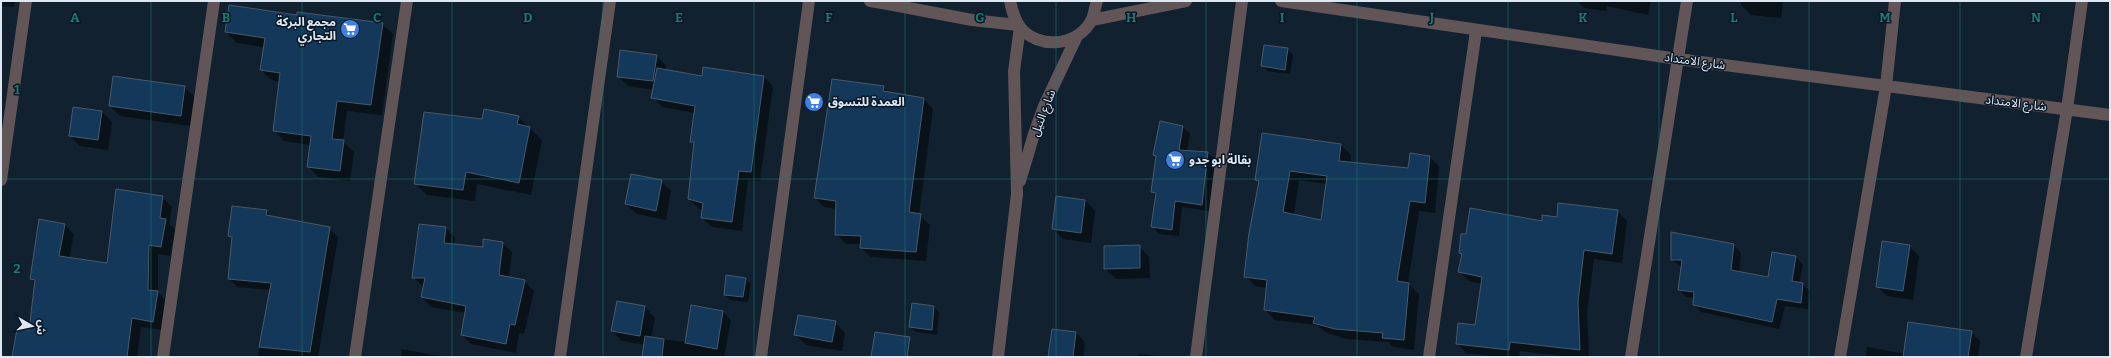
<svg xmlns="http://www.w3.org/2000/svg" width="2111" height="358" font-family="Bitter,'Noto Sans Arabic',serif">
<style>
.shadow{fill:#0007;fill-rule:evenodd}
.building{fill:#133859;stroke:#48596b;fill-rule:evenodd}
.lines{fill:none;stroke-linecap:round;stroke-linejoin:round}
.minor{stroke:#615557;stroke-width:12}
.grid{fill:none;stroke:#197c75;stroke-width:1;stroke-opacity:0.55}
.labels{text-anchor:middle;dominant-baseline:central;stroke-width:3;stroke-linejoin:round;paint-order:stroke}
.poi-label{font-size:12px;font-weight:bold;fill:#dee8f3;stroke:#081726;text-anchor:start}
.street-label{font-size:12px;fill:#dee8f3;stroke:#081726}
.grid-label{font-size:13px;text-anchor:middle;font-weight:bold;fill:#197c75;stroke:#081726;stroke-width:3;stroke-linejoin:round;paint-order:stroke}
</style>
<rect width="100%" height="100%" fill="#112130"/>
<path class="shadow" d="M1,1H15L14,7L2,6L1,13Z
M1577,1H1651L1648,15L1607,6L1606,11L1584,8Z
M1741,1H1783L1781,18L1751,15L1741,5Z
M230,6L382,24L393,34L382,115L347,111L343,141L354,152L350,181L318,177L308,166L311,145L284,141L274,130L280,82L272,80L261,70L265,47L237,43L226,32Z
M1287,49L1293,55L1290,74L1268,71L1262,66Z
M656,55L666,66V70L703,77H764L773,86L760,181L748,180L742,231L712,227L702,218L703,210L699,209L689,199L695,145L691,141L695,113L662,107L653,97L654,90L628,86L618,76Z
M184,87L195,97L191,126L120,116L110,106Z
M883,87L889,93L924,99L933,109L919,215L930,225L926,261L871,257L861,248V244H846L836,234L837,209L824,207L815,198Z
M102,112L112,122L108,150L80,146L70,136Z
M518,117L542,140L531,195L477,184L475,201L427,195L415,183L483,120Z
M1161,122L1183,127L1190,134L1187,152L1208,153L1215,160L1209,211L1182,207L1179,236L1159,234L1152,226L1156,196L1152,192L1157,157L1155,155Z
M1341,145L1351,155L1350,163L1409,169L1430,157L1439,167L1435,213L1419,211L1408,284L1419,294L1414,350L1393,347L1388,342L1346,339L1325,332L1317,325L1275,320L1265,310L1267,288L1255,286L1246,276L1259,183L1256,180ZM1299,180L1327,184L1322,221L1294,215Z
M661,181L671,191L666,220L637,214L626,204Z
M162,197L172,207L169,224L175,229L170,256L158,254V292L167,302L162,330L141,327L137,357H14L30,331L35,283L31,279L39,220L65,225L74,234L69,259L108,264Z
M1057,197L1085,200L1095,211L1091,243L1063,239L1053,229Z
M266,211L272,217L329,228L338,237L318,357H258L271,290L237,287L229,278L233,239L229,236Z
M1617,211L1627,221L1622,263L1594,259L1587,313L1589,357H1570L1520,351L1519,357H1498L1466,353L1457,343L1476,326L1482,284L1469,281L1459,271L1463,256L1460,253L1543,222L1557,218Z
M420,225L446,228L455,238L454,245L484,248L502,243L512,252L509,278L524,281L534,291L524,334L519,333L516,353L471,344L462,335L466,313L431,307L422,297L424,287L413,277Z
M1672,233L1734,245L1741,253L1739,273L1768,278L1796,257L1803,265L1799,283L1803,284L1810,291L1808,309L1785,306L1779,329L1701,312L1694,305L1695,298L1686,297L1679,290L1682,267L1672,260Z
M1139,246L1149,257L1150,278L1116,279L1105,269Z
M1909,246L1919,256L1913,300L1887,296L1877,286Z
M745,279L751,284L748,302L731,300L725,295Z
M914,304L934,307L939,312L937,335L916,332L911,327Z
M692,306L723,312L731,320L724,357H643L645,345L622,341L612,331L645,307L655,318L651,338L686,342Z
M835,322L845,333L842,351L806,345L796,335Z
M1971,332L1980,341L1978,357H1866L1867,347L1905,354Z
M1076,333L1085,342L1083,357H1049Z
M402,349L444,357H401Z
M1139,354L1158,356L1159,357H1138Z"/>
<path class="building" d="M229,5L297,15V12L383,23L371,105L337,101L332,139L344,140L340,171L307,167L311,136L273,131L280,73L260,70L265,38L225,32Z
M1264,45L1288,48L1285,70L1261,66Z
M620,50L657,55L653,81L617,77Z
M703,67L764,76L751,172L739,171L732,222L701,218L703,203L688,199L694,142H690L695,106L651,98L657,68L702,76Z
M113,76L185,86L181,116L109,106Z
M832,79L884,86L883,91L924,98L909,212L921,214L916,252L860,248L861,236L835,235L836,201L814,198Z
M73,107L102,111L98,140L69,136Z
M484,109L519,116L517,124L530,127L519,183L466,172L463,190L414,184L424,112L482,119Z
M1160,121L1183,126L1179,150L1208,152L1202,205L1175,201L1172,230L1151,227L1156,193L1151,192L1156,156L1153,155Z
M1262,133L1341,144L1339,161L1408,168L1410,153L1430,156L1425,203L1410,201L1397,281L1409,283L1404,340L1382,338L1383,333L1335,329L1313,323L1315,317L1264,310L1267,280L1244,277L1249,233L1259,181L1255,180ZM1290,171L1327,176L1321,220L1283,212Z
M631,174L662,180L656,211L625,204Z
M116,189L163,196L160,218L166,219L161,247L149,245L148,290L158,291L153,322L132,318L127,357H12L17,329L29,330L35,280L30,279L39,219L65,224L59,256L107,263Z
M1056,196L1085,200L1081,233L1052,229Z
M1558,203L1618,210L1612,254L1584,250L1578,302L1580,350L1510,342L1509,350L1456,344L1458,323L1475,325L1482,277L1458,272L1462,254L1459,253L1461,234H1466L1470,208L1542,221V215L1557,217Z
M232,206L267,210L266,215L330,227L310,352L259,347L271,283L228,279L232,237L228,236Z
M419,224L446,227L444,243L483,247V239L503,242L499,275L525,280L515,325L510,324L506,344L461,335L466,306L421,297L425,278H412Z
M1671,232L1734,244L1731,270L1768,277L1772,252L1796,256L1792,281L1803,283L1801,303L1777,299L1772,322L1693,305L1694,292L1678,290L1682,260H1671Z
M1882,241L1910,245L1903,291L1876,287Z
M1140,245V268L1104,269V246Z
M726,275L746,278L743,297L724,295Z
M617,301L645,306L640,336L611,331Z
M912,303L934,306L932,330L909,327Z
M691,305L723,311L717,349L685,343Z
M798,315L836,321L832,342L794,335Z
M1908,322L1972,331L1968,357H1903Z
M1052,329L1076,332L1073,357H1048Z
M875,332L910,337L907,357H871Z
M645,336L664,339L662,357H642Z"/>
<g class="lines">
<path class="minor" d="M870,1L888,4L896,2
M1010,1C1012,10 1014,19 1020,27C1038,50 1079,47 1092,19C1094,14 1095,7 1097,1
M1281,1L1678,59L2110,115
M888,4L972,20L1018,25
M1092,20L1186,1
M1,180L26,1
M1020,181L1034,134L1044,106L1077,36
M163,357L214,1
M355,357L407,1
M560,357L610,1
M761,357L809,1
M998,357L1017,194L1014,71L1020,27
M1196,357L1242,1
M1429,357L1476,31
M1631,357L1687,1
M1840,357L1886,86L1895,1
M2026,357L2067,109L2082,1"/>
</g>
<path class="grid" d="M151,1V357M302,1V357M452,1V357M603,1V357M754,1V357M905,1V357M1056,1V357M1206,1V357M1357,1V357M1508,1V357M1659,1V357M1809,1V357M1960,1V357M1,179H2110"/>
<defs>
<g id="supermarket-disc" transform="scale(1)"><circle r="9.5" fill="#3f7fe0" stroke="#081726"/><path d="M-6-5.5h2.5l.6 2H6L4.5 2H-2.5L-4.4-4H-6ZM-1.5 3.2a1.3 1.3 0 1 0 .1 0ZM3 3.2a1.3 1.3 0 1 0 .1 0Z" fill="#fff"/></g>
</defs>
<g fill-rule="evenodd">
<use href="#supermarket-disc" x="350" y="29"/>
<use href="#supermarket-disc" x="814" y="102"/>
<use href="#supermarket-disc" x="1175" y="160"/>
</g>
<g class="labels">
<g class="poi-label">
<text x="336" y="22" text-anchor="end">مجمع البركة<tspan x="336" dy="14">التجاري</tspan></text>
<text x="828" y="102">العمدة للتسوق</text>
<text x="1189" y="160">بقالة ابو جدو</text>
</g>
<g class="street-label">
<text transform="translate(1695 61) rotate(8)">شارع الامتداد</text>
<text transform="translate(2016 103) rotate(7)">شارع الامتداد</text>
<text transform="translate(1043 113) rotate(-69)">شارع النيل</text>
</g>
</g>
<g class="grid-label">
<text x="75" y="22">A</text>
<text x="226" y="22">B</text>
<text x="377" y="22">C</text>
<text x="528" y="22">D</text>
<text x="679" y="22">E</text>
<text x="829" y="22">F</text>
<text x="980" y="22">G</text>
<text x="1131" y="22">H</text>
<text x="1282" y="22">I</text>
<text x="1432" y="22">J</text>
<text x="1583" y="22">K</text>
<text x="1734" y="22">L</text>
<text x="1885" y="22">M</text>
<text x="2036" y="22">N</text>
<text x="17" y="94">1</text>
<text x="17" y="273">2</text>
</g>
<rect width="2111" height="358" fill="none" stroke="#dee8f3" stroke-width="4"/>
<g transform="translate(32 326) rotate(99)" stroke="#081726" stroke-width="3" paint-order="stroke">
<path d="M0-3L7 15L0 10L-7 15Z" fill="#dee8f3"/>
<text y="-6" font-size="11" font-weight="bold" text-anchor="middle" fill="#dee8f3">ش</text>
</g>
</svg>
